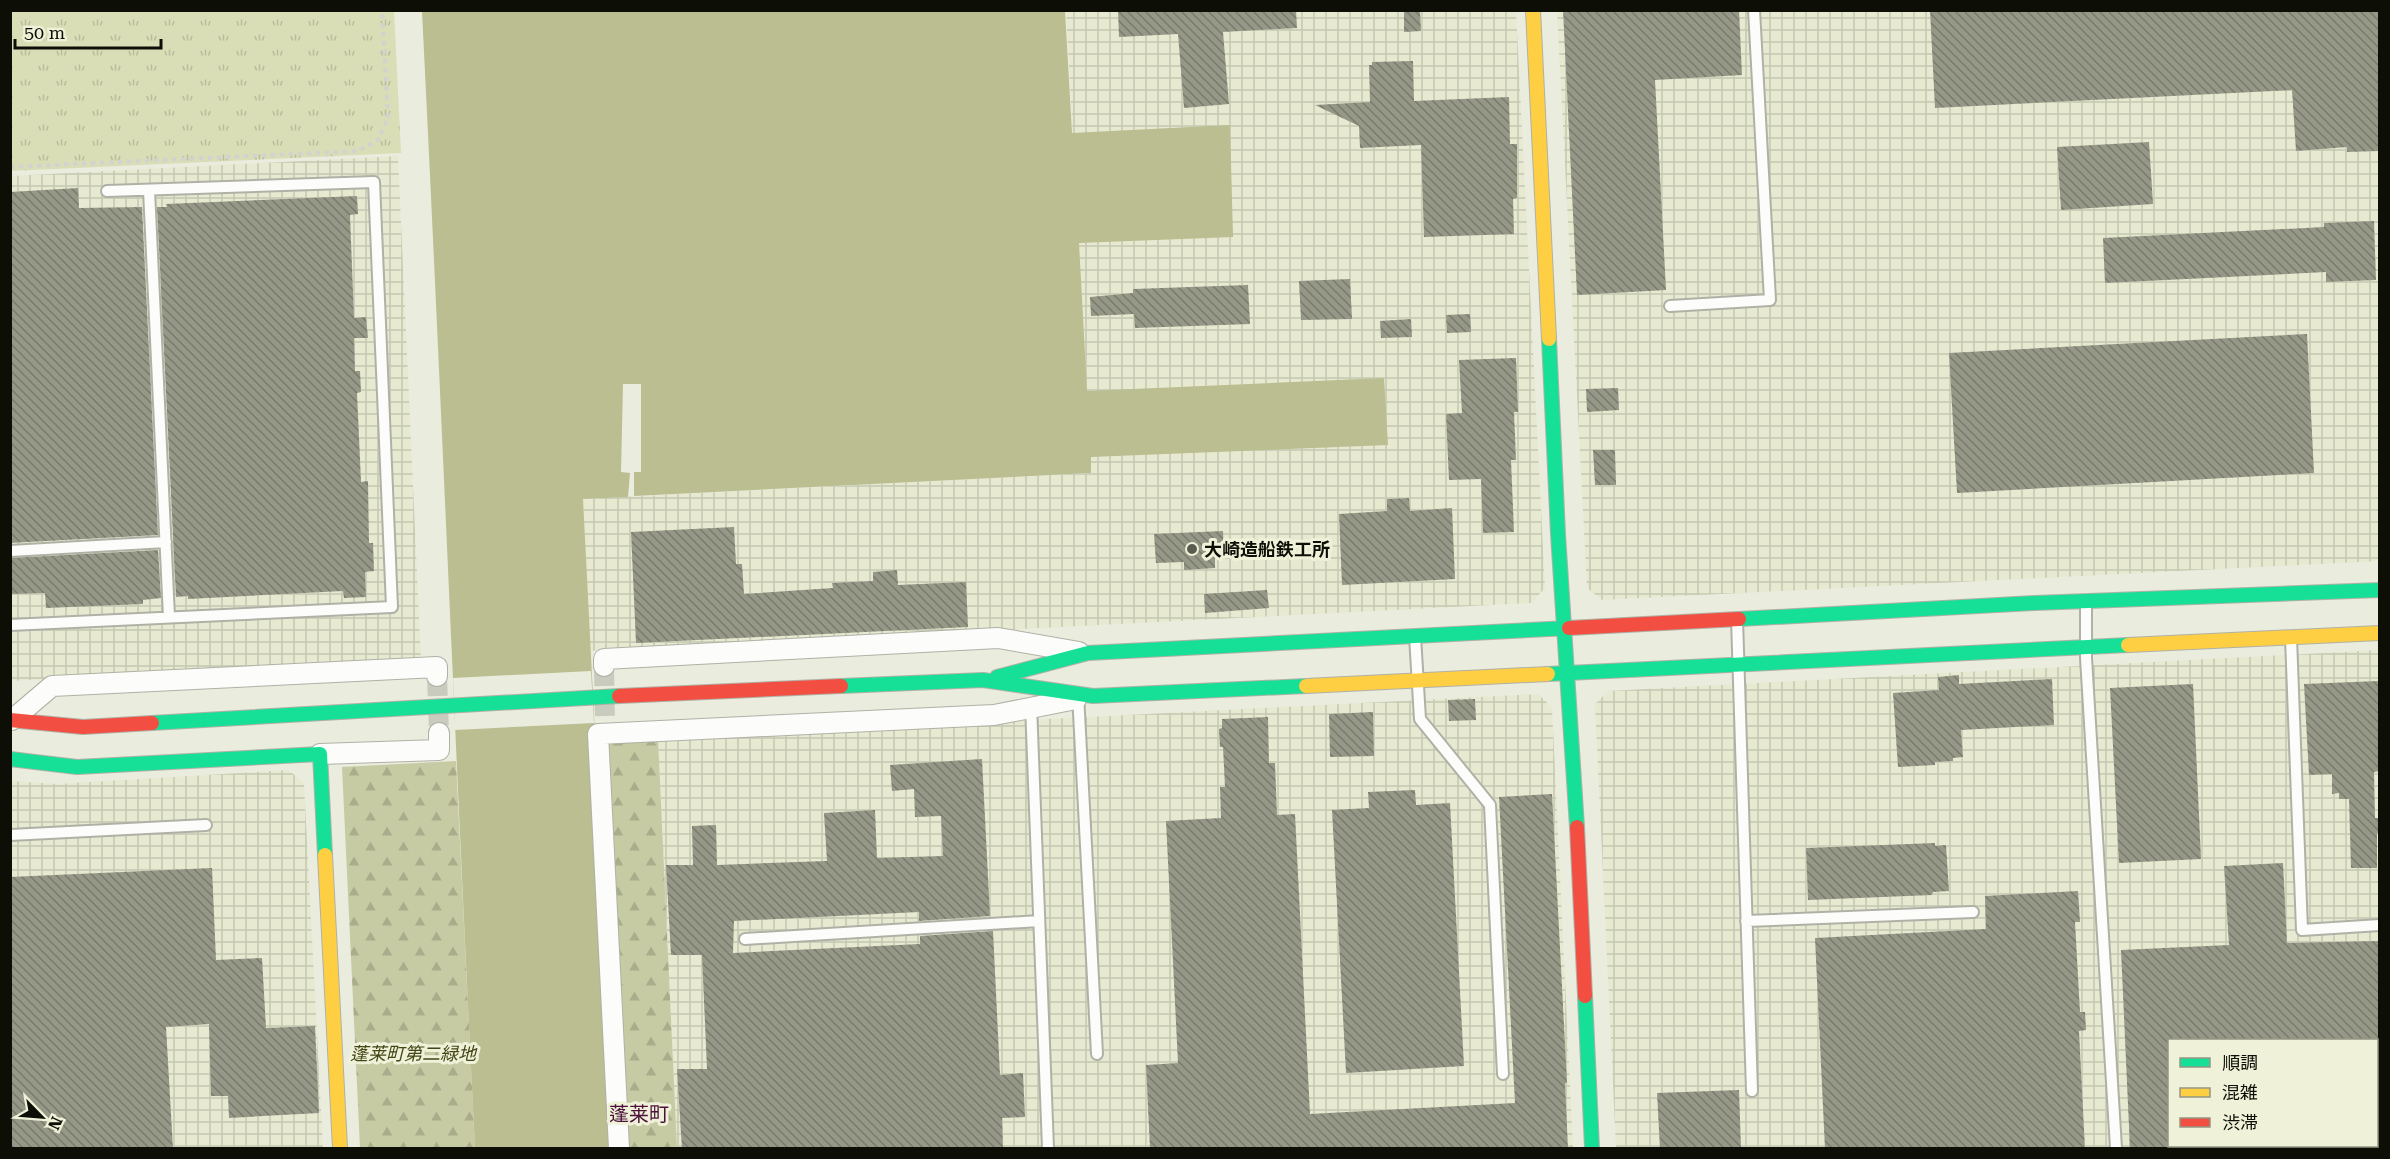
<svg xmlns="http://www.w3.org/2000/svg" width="2390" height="1159" font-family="'Roboto Serif','Noto Sans JP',serif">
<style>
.industrial{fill:url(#industrial-grid);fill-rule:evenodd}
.grass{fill:url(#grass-tufts)}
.forest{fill:url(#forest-firs)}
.water{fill:#babe90}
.pier{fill:#eaecde}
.building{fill:url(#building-back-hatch)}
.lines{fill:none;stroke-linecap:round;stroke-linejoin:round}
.street-tunnel{stroke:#c9cbbe;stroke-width:20;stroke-dasharray:20 10;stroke-linecap:butt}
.lane-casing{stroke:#b0b1a6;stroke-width:14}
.street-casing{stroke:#b0b1a6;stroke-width:22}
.fast-casing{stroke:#b0b1a6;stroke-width:16}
.slow-casing{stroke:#b0b1a6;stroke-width:16}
.jam-casing{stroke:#b0b1a6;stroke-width:16}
.path{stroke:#d2d3cf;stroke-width:4;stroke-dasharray:4.5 4.5;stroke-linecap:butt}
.lane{stroke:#fcfcfa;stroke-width:10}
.street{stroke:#fcfcfa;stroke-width:20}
.fast{stroke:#16e098;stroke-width:14}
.slow{stroke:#ffcf43;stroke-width:14}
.jam{stroke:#f24e42;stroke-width:14}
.poi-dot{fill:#5a5c52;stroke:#eff2d8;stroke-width:2}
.labels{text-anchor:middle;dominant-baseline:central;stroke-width:6;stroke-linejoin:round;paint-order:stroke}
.poi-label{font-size:18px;font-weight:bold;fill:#0d0e06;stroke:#eff2d8;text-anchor:start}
.park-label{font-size:18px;font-style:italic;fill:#434617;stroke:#eff2d8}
.neighbourhood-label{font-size:20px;fill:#4b113b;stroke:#eff2d8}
</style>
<defs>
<pattern id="industrial-grid" width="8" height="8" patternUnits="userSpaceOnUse" patternTransform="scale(1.5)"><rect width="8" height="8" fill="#e7ead1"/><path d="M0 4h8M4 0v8" fill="none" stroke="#c5c8b2"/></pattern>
<pattern id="grass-tufts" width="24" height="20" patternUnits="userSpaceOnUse" patternTransform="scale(1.5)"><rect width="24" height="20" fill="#dadeb6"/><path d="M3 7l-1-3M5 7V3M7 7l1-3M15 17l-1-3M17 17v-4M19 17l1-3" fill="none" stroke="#babd9b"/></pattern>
<pattern id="forest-firs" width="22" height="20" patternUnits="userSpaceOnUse" patternTransform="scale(1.5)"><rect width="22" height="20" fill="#c7cba3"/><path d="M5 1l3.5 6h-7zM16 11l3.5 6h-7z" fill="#aaad8b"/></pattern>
<pattern id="building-back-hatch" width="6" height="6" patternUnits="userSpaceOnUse" patternTransform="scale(1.5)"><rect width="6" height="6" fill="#969887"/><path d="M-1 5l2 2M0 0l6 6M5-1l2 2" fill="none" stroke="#797a6c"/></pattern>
</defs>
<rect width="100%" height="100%" fill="#eaecde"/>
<path class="industrial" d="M1066,11H1516L1545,588L1531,603L590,651L583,499L1091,473Z
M1557,11H2379V561L1602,600L1587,588Z
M398,156L421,661L11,681V176Z
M2379,650V1148H1616L1595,704L1608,691ZM2170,1040H2376V1146H2170Z
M1538,694L1552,707L1573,1148H677L658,739Z
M289,770L304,784L323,1148H11L10,781L57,784Z"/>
<path class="grass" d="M10,11H394L401,153L11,171Z"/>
<path class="forest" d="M658,739L677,1148H627L606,749L609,743Z
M456,761L475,1148H360L342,767Z"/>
<path class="water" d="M422,11H1065L1072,133L1230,125L1233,237L1079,243L1087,391L1384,378L1388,445L1091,457V473L634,496V472H641V384H623L621,472L630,473L628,497L583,499L616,1148H475C456,769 441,390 422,11Z"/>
<path class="pier" d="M591,671L594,723L455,730L453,678Z"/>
<path class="building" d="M1118,10H1296L1297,28L1223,32L1229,104L1184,108L1178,34L1119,37Z
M1404,10H1420L1421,31L1404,32Z
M1563,10H1739L1742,75L1655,80L1666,290L1577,295Z
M1930,10H2379V151L2347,152V147L2296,151L2292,90L1935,108Z
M1413,61L1414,101L1509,97L1510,144H1517V198L1513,199L1514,234L1424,237L1421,145L1360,148L1359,126L1315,105L1370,102L1369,65H1372V62Z
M2149,142L2153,204L2061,210L2057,147Z
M78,188L79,208L142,207L158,535L10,543V192Z
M357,196L358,214L350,215L354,318L366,317L368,338H354L355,371H360L361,392L357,393L361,482L368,481L369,543H373L374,571L365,572L366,597L344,598L343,591L188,599V596L176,597L157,207H167L166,204Z
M2374,221L2376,280L2326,282V272L2105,283L2103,238L2324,227V223Z
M1350,279L1352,319L1301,320L1299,281Z
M1248,285L1250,324L1135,328L1134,314L1091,316L1090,297L1133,293V289Z
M1470,314L1471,332L1447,333L1446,315Z
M1411,319L1412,337L1381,338L1380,321Z
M2307,334L2314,473L1957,493L1949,353Z
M1516,358L1518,412H1514L1516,460H1511L1514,532L1483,533L1481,479L1449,480L1446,414L1462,413L1459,360Z
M1618,388L1619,410L1587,412L1586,389Z
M1593,450H1615L1616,485H1595Z
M1409,498L1410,511L1452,508L1455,579L1342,585L1339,514L1387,511V499Z
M734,527L736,564H742L744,594L833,588L832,583L873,581V572L897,570L898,585L966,582L968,627L636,643L631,532Z
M1223,531L1224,557L1215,558V568L1184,570V562L1156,563L1154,534Z
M158,550L161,598L143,600V604L46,608L45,593L10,594V558Z
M1267,590L1269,608L1205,613L1204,594Z
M1959,675V684L2052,679L2054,725L1961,730L1963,757L1953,758V761L1935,762V765L1898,767L1893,693L1939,690L1938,677Z
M2379,681V771L2374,772L2375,818H2379V833H2377V868H2351L2349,799H2339V793L2332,794V774L2309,775L2304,684Z
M2193,684L2201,859L2119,863L2110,688Z
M1475,699L1476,720L1449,721L1448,700Z
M1373,712L1374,756L1330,757L1329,714Z
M1268,717L1269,763H1275L1277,815L1295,814L1310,1114L1515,1103L1499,797L1552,794L1567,1083H1565L1568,1149H1150L1146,1065L1178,1063L1166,821L1221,818L1220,787H1225L1223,747H1220L1219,729L1222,728V719Z
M982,759L990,916L919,921V912L734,921L733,953L920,944V936L993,931L1000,1075L1023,1073L1025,1117L1002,1118L1003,1149H682L677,1069H707L702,955H671L666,865H693L692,826L716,825L717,865L827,861L824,813L875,810L877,858L943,856L941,816L915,817L914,789L892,791L890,765Z
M1415,790L1416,805L1450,803L1464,1066L1346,1073L1332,810L1369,808L1368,792Z
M1935,843V846L1946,845L1949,891L1933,892L1932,895L1808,900L1806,848Z
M2283,863L2287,943L2379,941V1041H2169V1149H2130L2121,950L2229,945L2224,866Z
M212,868L216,960L262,958L266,1028L315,1026L319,1113L229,1118L228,1096H211L209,1024L166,1027L173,1149H10V877Z
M2078,891L2080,922H2075L2080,1012H2085L2086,1030L2079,1031L2085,1149H1825L1815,938L1986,929L1985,896Z
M1739,1090L1741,1149H1660L1657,1093Z"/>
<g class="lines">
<path class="street-tunnel" d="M604,666L605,723
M437,676L439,733"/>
<g class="lane-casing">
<path id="lane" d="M149,190L169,617
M1670,306L1770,300L1754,10
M10,551L166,542
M2086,602V658L2116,1148
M1737,619L1752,1091
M10,625L392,607L374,182L107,191
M1415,636L1420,719L1490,805L1503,1074
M2291,638L2302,930L2380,925
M1078,694L1097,1054
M1031,705L1048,1148
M10,835L206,825
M1746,921L1973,912
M745,939L1039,921"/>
</g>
<g class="street-casing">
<path id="street" d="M604,666V659L998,638L1079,652
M12,720L52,686L437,667V676
M320,754L439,750V733
M619,1148L598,734L994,715L1076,699"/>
</g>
<g class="fast-casing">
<path id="fast" d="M1549,339L1558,534L1577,827
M1739,619L2035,603L2380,590
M1548,674L2128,645
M997,677L1088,653L1569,628
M841,686L983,680L1093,696L1306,686
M152,723L619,696
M10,759L77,767L320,754L325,855
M1585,996L1592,1148"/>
</g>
<g class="slow-casing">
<path id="slow" d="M1533,10L1549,339
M2128,645L2380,633
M1306,686L1548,674
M325,855L340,1148"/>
</g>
<g class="jam-casing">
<path id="jam" d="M1569,628L1739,619
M619,696L841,686
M10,720L83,727L152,723
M1577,827L1585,996"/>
</g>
<path class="path" d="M10,167L358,151L378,140L388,118L382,10"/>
<use href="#lane" class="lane"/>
<use href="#street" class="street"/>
<use href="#fast" class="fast"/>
<use href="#slow" class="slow"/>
<use href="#jam" class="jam"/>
</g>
<circle class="poi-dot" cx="1192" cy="549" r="6"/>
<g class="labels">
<g class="poi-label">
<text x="1204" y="549">大崎造船鉄工所</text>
</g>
<g class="park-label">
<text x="413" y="1053">蓬莱町第二緑地</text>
</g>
<g class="neighbourhood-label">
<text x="639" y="1114">蓬莱町</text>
</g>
</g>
<rect width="2390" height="1159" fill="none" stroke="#0d0e06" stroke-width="24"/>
<rect x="2168" y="1039" width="210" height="108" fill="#eff2d8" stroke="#959784" stroke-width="1.5"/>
<rect x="2180" y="1058" width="30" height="9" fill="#16e098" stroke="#959784" stroke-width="1.5"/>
<text x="2222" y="1069" font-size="18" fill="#0d0e06">順調</text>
<rect x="2180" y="1088" width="30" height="9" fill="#ffcf43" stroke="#959784" stroke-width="1.5"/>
<text x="2222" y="1099" font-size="18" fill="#0d0e06">混雑</text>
<rect x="2180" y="1118" width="30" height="9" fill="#f24e42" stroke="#959784" stroke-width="1.5"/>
<text x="2222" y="1129" font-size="18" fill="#0d0e06">渋滞</text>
<g transform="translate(42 1117) rotate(115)" stroke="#eff2d8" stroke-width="4.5" paint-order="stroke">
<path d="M0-4.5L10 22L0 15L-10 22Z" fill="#0d0e06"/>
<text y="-9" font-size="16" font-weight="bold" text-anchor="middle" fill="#0d0e06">N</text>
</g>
<path d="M15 39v9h146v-9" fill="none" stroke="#0d0e06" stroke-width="3"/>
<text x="24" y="39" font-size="18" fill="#0d0e06" stroke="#eff2d8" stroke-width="4.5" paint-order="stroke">50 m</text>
</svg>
